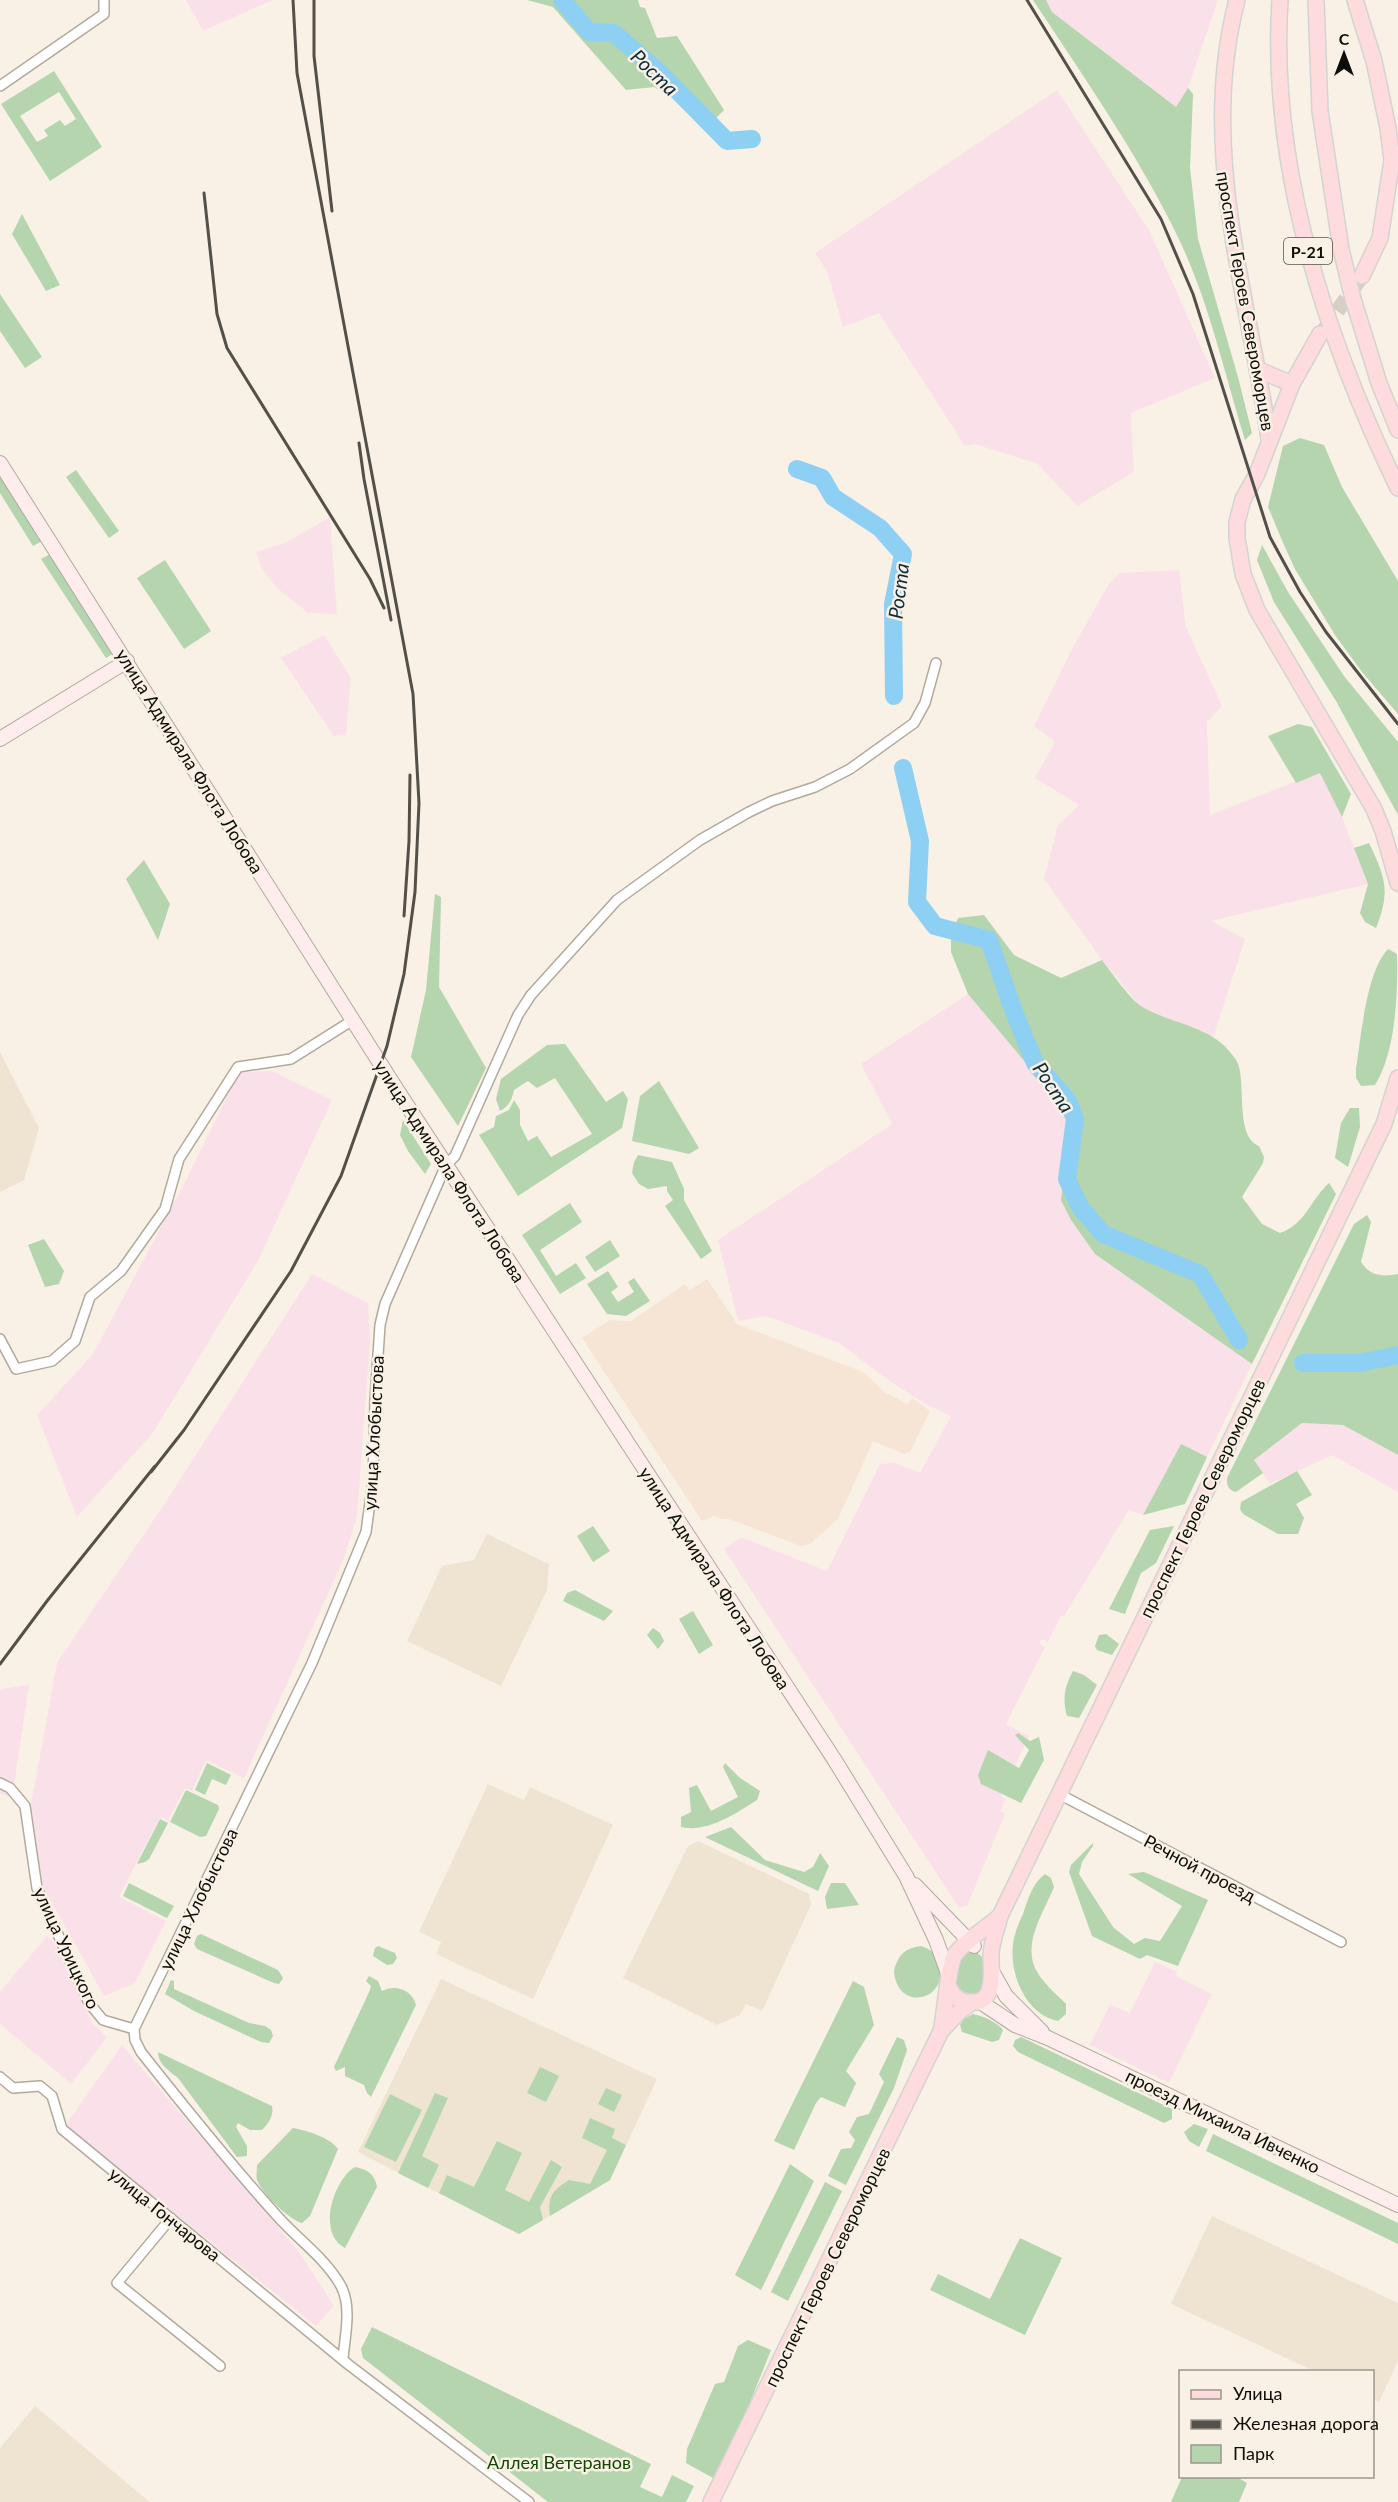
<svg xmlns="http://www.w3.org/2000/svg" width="1398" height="2502" font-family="Lato,sans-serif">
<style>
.built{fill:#efe4d2}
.industrial{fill:#fae1e9}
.medical{fill:#f6e5d4}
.green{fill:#b4d5ad;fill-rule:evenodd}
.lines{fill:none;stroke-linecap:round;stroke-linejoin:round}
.river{stroke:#8ed0f3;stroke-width:18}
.primary-tunnel{stroke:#d6cfc4;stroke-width:15;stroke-dasharray:15 8;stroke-linecap:butt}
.street-casing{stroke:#b1a99e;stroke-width:12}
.secondary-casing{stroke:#b1a99e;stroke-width:16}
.primary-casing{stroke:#d4d3d3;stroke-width:18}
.street{stroke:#fff;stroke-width:9}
.secondary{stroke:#ffedee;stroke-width:14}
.primary{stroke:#fedbdd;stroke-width:15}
.rail{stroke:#534f49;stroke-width:3}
.labels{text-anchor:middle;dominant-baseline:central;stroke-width:5;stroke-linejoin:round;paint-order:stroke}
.shield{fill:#f9f1e5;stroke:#55514b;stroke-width:1.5}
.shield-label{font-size:16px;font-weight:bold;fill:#0f0d09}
.street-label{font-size:18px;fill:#0f0d09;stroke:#f9f1e5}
.park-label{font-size:18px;fill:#0f4700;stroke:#f9f1e5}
.water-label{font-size:20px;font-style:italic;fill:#0e2d3c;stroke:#f9f1e5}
</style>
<rect width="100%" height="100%" fill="#f9f1e5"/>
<path class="built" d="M0,1052L39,1128L24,1180L0,1192Z
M487,1534L549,1564L547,1590L501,1686L407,1641L442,1566L474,1560Z
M488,1784L524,1800L530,1787L613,1825L533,1999L436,1954L441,1942L419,1932Z
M698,1841L809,1894L811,1905L762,2011L746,2004L740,2015L717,2025L623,1978L688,1846Z
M441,1979L657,2079L610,2180L519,2234L358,2152Z
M1212,2216L1398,2303V2361L1379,2402L1373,2399L1372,2372L1314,2371L1171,2304Z
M35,2406L146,2499L150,2502H0V2448Z"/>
<path class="industrial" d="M186,0H273L203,31Z
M1046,0H1218L1188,88L1177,107L1052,12Z
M1057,90L1149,230L1215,378L1131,413L1134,472L1077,506L1038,464L975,444L965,446L879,313L843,327L827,271L815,253Z
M330,517L337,614L308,613L276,587L261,567L256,552L287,542Z
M1179,570L1186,627L1222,706L1207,722L1210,815L1320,772L1342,817L1368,884L1211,921L1245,939L1213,1038L1140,1006L1102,960L1044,879L1058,825L1079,805L1035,778L1055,742L1034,726L1072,649L1108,585L1120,573Z
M324,635L351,678L346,735L334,736L281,658Z
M968,994L1072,1118L1069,1139L1071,1220L1095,1254L1252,1364L1207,1457L1181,1445L1143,1515L1129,1510L1064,1616L1061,1615L1048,1642L1042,1639L1039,1644L1045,1647L1006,1724L1029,1736L1001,1796L1006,1799L1000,1811L1005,1814L967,1906L959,1908L724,1549L741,1537L827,1571L880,1464L896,1463L920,1473L951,1416L924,1403L888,1380L839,1343L766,1316L738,1321L718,1240L892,1124L861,1064Z
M272,1071L332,1100L258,1261L152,1434L77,1517L37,1415L93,1354L184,1184L239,1072Z
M312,1274L368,1303L370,1342L357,1516L345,1556L244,1778L206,1760L192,1791L185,1788L168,1821L160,1817L119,1897L166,1921L135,1983L104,1996L43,1887L34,1829L31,1805L57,1663L165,1503Z
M1302,1423L1343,1425L1398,1455V1492L1332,1455L1270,1484L1254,1460Z
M29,1685L12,1799L0,1793V1691L1,1689Z
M47,1936L58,1946L92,2023L107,2037L71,2084L0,2024V1992Z
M1155,1962L1177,1972L1176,1976L1212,1994L1169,2083L1090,2045L1110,2004L1130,2013Z
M122,2045L300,2253L334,2306L316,2326L65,2126Z"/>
<path class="medical" d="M707,1279L737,1324L863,1372L886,1393L908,1404L912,1398L930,1411L910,1452L904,1454L873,1441L838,1519L810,1544L801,1546L729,1519H722L714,1516L702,1521L582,1338L610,1320L631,1321L685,1284L690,1290Z"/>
<path class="green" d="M527,0H638L640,7L645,8L657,38L677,36L724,110L712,122L654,87L626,90L553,7Z
M1033,0H1046L1052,12L1176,107L1188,88L1193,94L1190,168L1198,239L1238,377L1252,433L1245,440C1223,369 1208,296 1174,229C1135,150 1081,73 1033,0Z
M54,71L102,147L50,181L1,104ZM59,92L76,119L65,126L60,120L44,130L48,136L37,142L20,116Z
M22,214L60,285L46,291L12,234Z
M0,294L42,357L25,368L0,331Z
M1300,438L1324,445L1342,487L1398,581V714L1362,672L1335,635L1295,569L1284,545L1268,507L1283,446Z
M0,470L44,540L33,546L0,493Z
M76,470L119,531L109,538L66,477Z
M1262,545L1288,592L1344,676L1398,742V815L1336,701L1274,602L1257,560Z
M52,553L116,652L106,658L41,559Z
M165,560L211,631L184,649L137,578Z
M1298,724L1312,727L1351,794L1342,817L1320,773L1296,783L1268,736Z
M1369,843C1385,877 1391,891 1376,928L1365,922L1360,913L1368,884L1354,848Z
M144,860L170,904L158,940L126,879Z
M435,894L441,897L439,987L486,1068L458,1126L411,1057L426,990Z
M984,915L1014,955L1061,978L1102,960C1111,972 1130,999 1141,1006C1168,1023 1210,1026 1230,1052C1233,1056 1237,1060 1238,1064C1246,1084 1235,1137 1259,1146L1264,1157L1263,1163L1242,1197L1262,1224L1280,1233C1306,1224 1310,1200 1329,1183L1336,1194L1252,1364L1095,1254L1071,1220L1061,1200L1072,1118L968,994L951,952V936L958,918Z
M1388,949L1397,954C1398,991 1396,1052 1375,1085L1361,1086L1356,1078V1069C1361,1038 1366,972 1388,949Z
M565,1044L606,1102L623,1091L628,1099L622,1128L518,1196L479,1135L494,1127L496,1116L509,1110L514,1100L520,1110V1125L528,1141L537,1136L551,1157L592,1134L555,1078L537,1088L528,1081L514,1090C512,1100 509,1106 500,1111L496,1099L501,1079L547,1045Z
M659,1081L699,1148L689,1154L632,1141L640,1096Z
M1350,1108H1359L1360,1127L1348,1167L1335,1158L1341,1123Z
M403,1120L431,1164L425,1174L408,1151L400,1135Z
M638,1155L672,1162L684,1189V1200L712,1251L701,1259L665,1206L673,1200L667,1191V1186L648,1189L639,1184L632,1173L634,1162Z
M570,1203L582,1222L540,1250L556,1276L576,1263L586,1278L560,1294L522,1235Z
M1367,1215L1371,1222L1361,1262C1370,1276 1382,1277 1398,1274V1455L1343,1425L1302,1423L1254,1460L1263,1473L1236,1492C1228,1490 1227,1486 1227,1478L1354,1224Z
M44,1239L64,1271L59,1284L45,1287L28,1245Z
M610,1240L620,1256L595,1272L585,1257Z
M608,1271L618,1287L611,1292L618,1302L634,1292L628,1282L634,1278L650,1301L626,1316L607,1314L587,1284Z
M1181,1444L1207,1457L1185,1504L1143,1515Z
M1297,1471L1312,1495L1296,1504L1304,1518L1298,1534H1278L1243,1514L1240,1509L1241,1502Z
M593,1526L610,1551L593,1562L577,1536Z
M1174,1526L1156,1563L1141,1573L1125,1614L1109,1609L1150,1530Z
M575,1590L613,1611L604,1621L563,1601L567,1593Z
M693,1611L713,1645L699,1654L679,1619Z
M653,1628L660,1633L664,1641L658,1649L647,1635Z
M1106,1634L1119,1644L1112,1655L1097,1650L1095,1646L1099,1635Z
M1073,1671L1084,1675L1097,1685L1079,1718L1067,1716C1062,1698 1065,1686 1073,1671Z
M1018,1733L1030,1741L1039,1737L1044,1760L1021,1803L981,1784L978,1775L988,1750L1019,1768L1029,1750L1015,1735Z
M207,1763L231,1775L226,1785L212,1779L205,1795L195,1790Z
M725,1763L740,1778L760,1791L757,1800C735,1814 707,1833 681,1827V1817L691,1812L689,1788L697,1785L711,1811L738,1797L723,1767Z
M186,1790L218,1805L219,1809L206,1836L200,1837L170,1822Z
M160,1819L168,1823L149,1859L145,1862L137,1864Z
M731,1827L765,1860L804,1872L813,1867L820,1853L829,1866L818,1891L705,1837Z
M1093,1843V1846L1082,1862L1079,1874L1113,1927L1134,1944L1145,1938L1160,1941L1182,1906L1128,1874L1144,1872L1208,1900L1178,1966L1147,1955L1140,1959L1092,1936L1069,1872L1071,1865Z
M1045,1874L1051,1878L1054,1887C1045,1910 1023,1941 1035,1968C1041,1981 1056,1994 1066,2004V2014L1058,2021C1026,2015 1009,1974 1013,1944C1014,1934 1019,1923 1023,1914C1028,1899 1032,1884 1045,1874Z
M129,1883L174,1906L167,1918L123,1896Z
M831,1883H845L859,1905L827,1909L825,1897Z
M201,1934L278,1970L283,1978L279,1984L274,1983L197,1949L194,1944L197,1936Z
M378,1946L395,1953L397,1958L393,1964L387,1965L373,1956L375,1948Z
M921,1946C930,1949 934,1952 937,1961C954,1999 897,2015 894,1971C898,1955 905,1948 921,1946Z
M974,1951C993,1961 987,1978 980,1994L967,1995L956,1989C953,1972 953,1955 974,1951Z
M369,1976L378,1981L382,1991C396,1984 412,1990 416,2005L371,2097L367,2093L364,2085L345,2076V2067L336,2071L334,2067L370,1990L371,1986L366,1981Z
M171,1980L174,1981V1989L249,2023L265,2026L271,2030L273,2036L269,2043L261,2042L194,2011L165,1994Z
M853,1981L864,1987L874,2025L846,2071L856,2083L845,2107L821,2097L816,2103L794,2150L774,2141Z
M973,2014C983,2016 997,2022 1003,2030L999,2040L992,2042L962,2032L960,2025L964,2019Z
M897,2037L904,2040L907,2050L894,2088L846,2185L828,2176L841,2149L851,2148L855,2140L849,2132L857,2117L869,2114L884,2082L879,2074Z
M1021,2037L1172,2109V2119L1164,2123L1018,2052L1013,2046L1015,2040Z
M158,2052L272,2106C274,2115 269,2123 262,2130H250L238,2123L236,2127L247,2146V2156L237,2157L178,2078C169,2071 158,2064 158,2052Z
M540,2067L559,2076L546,2102L527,2093Z
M606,2088L622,2095L614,2112L598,2104Z
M435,2093L448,2098L422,2156L439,2165L428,2188L398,2173Z
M390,2094L422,2110L396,2162L364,2147Z
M590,2118L615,2129L612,2138L626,2145L610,2180L550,2216C547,2196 553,2190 569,2180L590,2184L607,2150L582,2138Z
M1194,2124L1208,2129L1199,2147L1189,2141L1184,2132Z
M293,2128C308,2131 329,2137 338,2149L310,2216L302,2223C289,2220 262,2193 257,2180C256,2176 257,2170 257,2165Z
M1213,2134L1398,2223V2244L1206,2151Z
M497,2141L522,2153L505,2190L529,2202L551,2160L562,2167L540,2207L543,2220L519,2234L439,2193L447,2175L474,2187Z
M790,2164L814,2181L761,2290L735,2275Z
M355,2167C367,2169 375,2174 377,2187L345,2248C316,2233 334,2179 355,2167Z
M825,2182L842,2191L788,2301L771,2292Z
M1020,2238L1062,2258L1025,2335L930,2290L938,2274L990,2299Z
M372,2327L651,2464L640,2487L662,2497L672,2475L694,2486L686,2502H548L363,2358L361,2349Z
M748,2340L771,2350L745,2415L713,2478L686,2463L687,2449L715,2384L724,2382L738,2346Z
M1182,2477H1237L1247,2483L1239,2502H1171Z"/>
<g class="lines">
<path class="river" d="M562,0L589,32L614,33L661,74L727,141L752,139
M797,469L822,478L833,497L880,528L903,554L893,604L894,696
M903,768L920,841L917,902L935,926L989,940L1014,1012L1035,1063L1068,1101L1075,1119L1067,1179L1080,1207L1103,1234L1200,1274L1239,1340
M1303,1363H1359L1398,1355"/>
<path class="primary-tunnel" d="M1324,330L1362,276"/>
<g class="street-casing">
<path id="street" d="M0,86L104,14V0
M0,1339L16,1369L52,1361L75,1341L90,1297L121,1271L165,1209L179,1159L238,1067L291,1059L353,1020
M0,1783L10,1788L25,1806L37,1888L89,2003L103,2020L134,2029
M1059,1794L1341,1942
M0,2077L13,2088L40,2086L52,2096L62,2129L349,2365L529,2502
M171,2218L117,2283L220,2366
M343,2358C345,2336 352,2307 341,2286C326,2259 299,2240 279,2218C231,2165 186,2109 141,2052L135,2040L134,2029L312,1663L366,1532L373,1481L375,1401L380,1325L385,1304L446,1165L455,1156L518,1015L531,995L617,900L700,840L749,812L772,801L815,787L850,769L914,723L925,703L936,663"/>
</g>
<g class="secondary-casing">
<path id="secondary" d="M0,463L397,1090L834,1759L906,1876L936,1940L949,1976
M0,739L127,661
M915,1885L974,1946
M993,1973L1006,1996L1042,2032
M979,2001L1015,2025L1048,2038L1398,2205"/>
</g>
<g class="primary-casing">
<path id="primary" d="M1237,0C1198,148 1248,293 1269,439
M1280,0C1269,167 1326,339 1398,488
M1316,0L1320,111L1341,249L1353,299L1379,383L1398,430
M1355,0L1374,61L1388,128L1392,160L1380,238L1362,276
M1320,334L1292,384L1257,474L1243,499L1237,522V538L1243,574L1257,610L1374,809L1383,831L1398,883
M1259,370L1292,384
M948,1986C953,1995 958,2002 970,2002C996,2004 991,1974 991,1958C990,1945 997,1929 1000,1916L1384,1124L1398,1078
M941,2031L960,2011L971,2003
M711,2502L941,2031C945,2015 948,1962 956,1953C968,1939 986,1928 1000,1916"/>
</g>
<use href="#street" class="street"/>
<use href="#secondary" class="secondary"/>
<use href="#primary" class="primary"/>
<path class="rail" d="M314,0V56L332,211
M1027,0L1161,219L1193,294L1270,537L1300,592L1326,632L1398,724
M204,193L217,314L227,348L370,579L384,608
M359,443L364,479L391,620
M404,916L409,841L410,775
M151,1472L184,1430L291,1271L341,1176L387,1046L404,974L415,892L419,803L413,694L297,73L293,0
M0,1664L47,1601L155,1466"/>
</g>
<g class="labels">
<rect class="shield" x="1284" y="238" width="48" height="26" rx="4.5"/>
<g class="shield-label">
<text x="1308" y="251">Р-21</text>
</g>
<g class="street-label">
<text transform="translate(1246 301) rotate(80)">проспект Героев Североморцев</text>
<text transform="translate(190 761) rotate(58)">улица Адмирала Флота Лобова</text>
<text transform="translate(450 1171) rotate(57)">улица Адмирала Флота Лобова</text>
<text transform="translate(373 1433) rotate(-87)">улица Хлобыстова</text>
<text transform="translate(1202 1498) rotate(-64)">проспект Героев Североморцев</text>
<text transform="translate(715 1578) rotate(57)">улица Адмирала Флота Лобова</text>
<text transform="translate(1200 1868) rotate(28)">Речной проезд</text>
<text transform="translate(198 1899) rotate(-64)">улица Хлобыстова</text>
<text transform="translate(67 1948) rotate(65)">улица Урицкого</text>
<text transform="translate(1223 2121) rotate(26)">проезд Михаила Ивченко</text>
<text transform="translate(165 2214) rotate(39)">улица Гончарова</text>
<text transform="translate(827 2267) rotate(-64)">проспект Героев Североморцев</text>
</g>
<g class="park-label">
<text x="559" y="2462">Аллея Ветеранов</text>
</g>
<g class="water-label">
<text transform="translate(655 72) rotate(44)">Роста</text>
<text transform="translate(898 591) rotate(-83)">Роста</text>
<text transform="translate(1054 1087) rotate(56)">Роста</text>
</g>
</g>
<rect x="1179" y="2370" width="195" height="108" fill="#f9f1e5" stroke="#9b968d" stroke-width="1.5"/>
<rect x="1191" y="2390" width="30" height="9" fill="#fedbdd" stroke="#9b968d" stroke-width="1.5"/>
<text x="1233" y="2400" font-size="18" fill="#0f0d09">Улица</text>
<rect x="1191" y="2420" width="30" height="9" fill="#534f49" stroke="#9b968d" stroke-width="1.5"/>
<text x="1233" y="2430" font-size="18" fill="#0f0d09">Железная дорога</text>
<rect x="1191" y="2445" width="30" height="18" fill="#b4d5ad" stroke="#9b968d" stroke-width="1.5"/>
<text x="1233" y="2460" font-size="18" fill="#0f0d09">Парк</text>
<g transform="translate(1344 54)" stroke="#f9f1e5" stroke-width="4.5" paint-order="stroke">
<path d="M0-4.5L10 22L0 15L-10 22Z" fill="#0f0d09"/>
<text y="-9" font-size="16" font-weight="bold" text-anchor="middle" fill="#0f0d09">С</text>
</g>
</svg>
